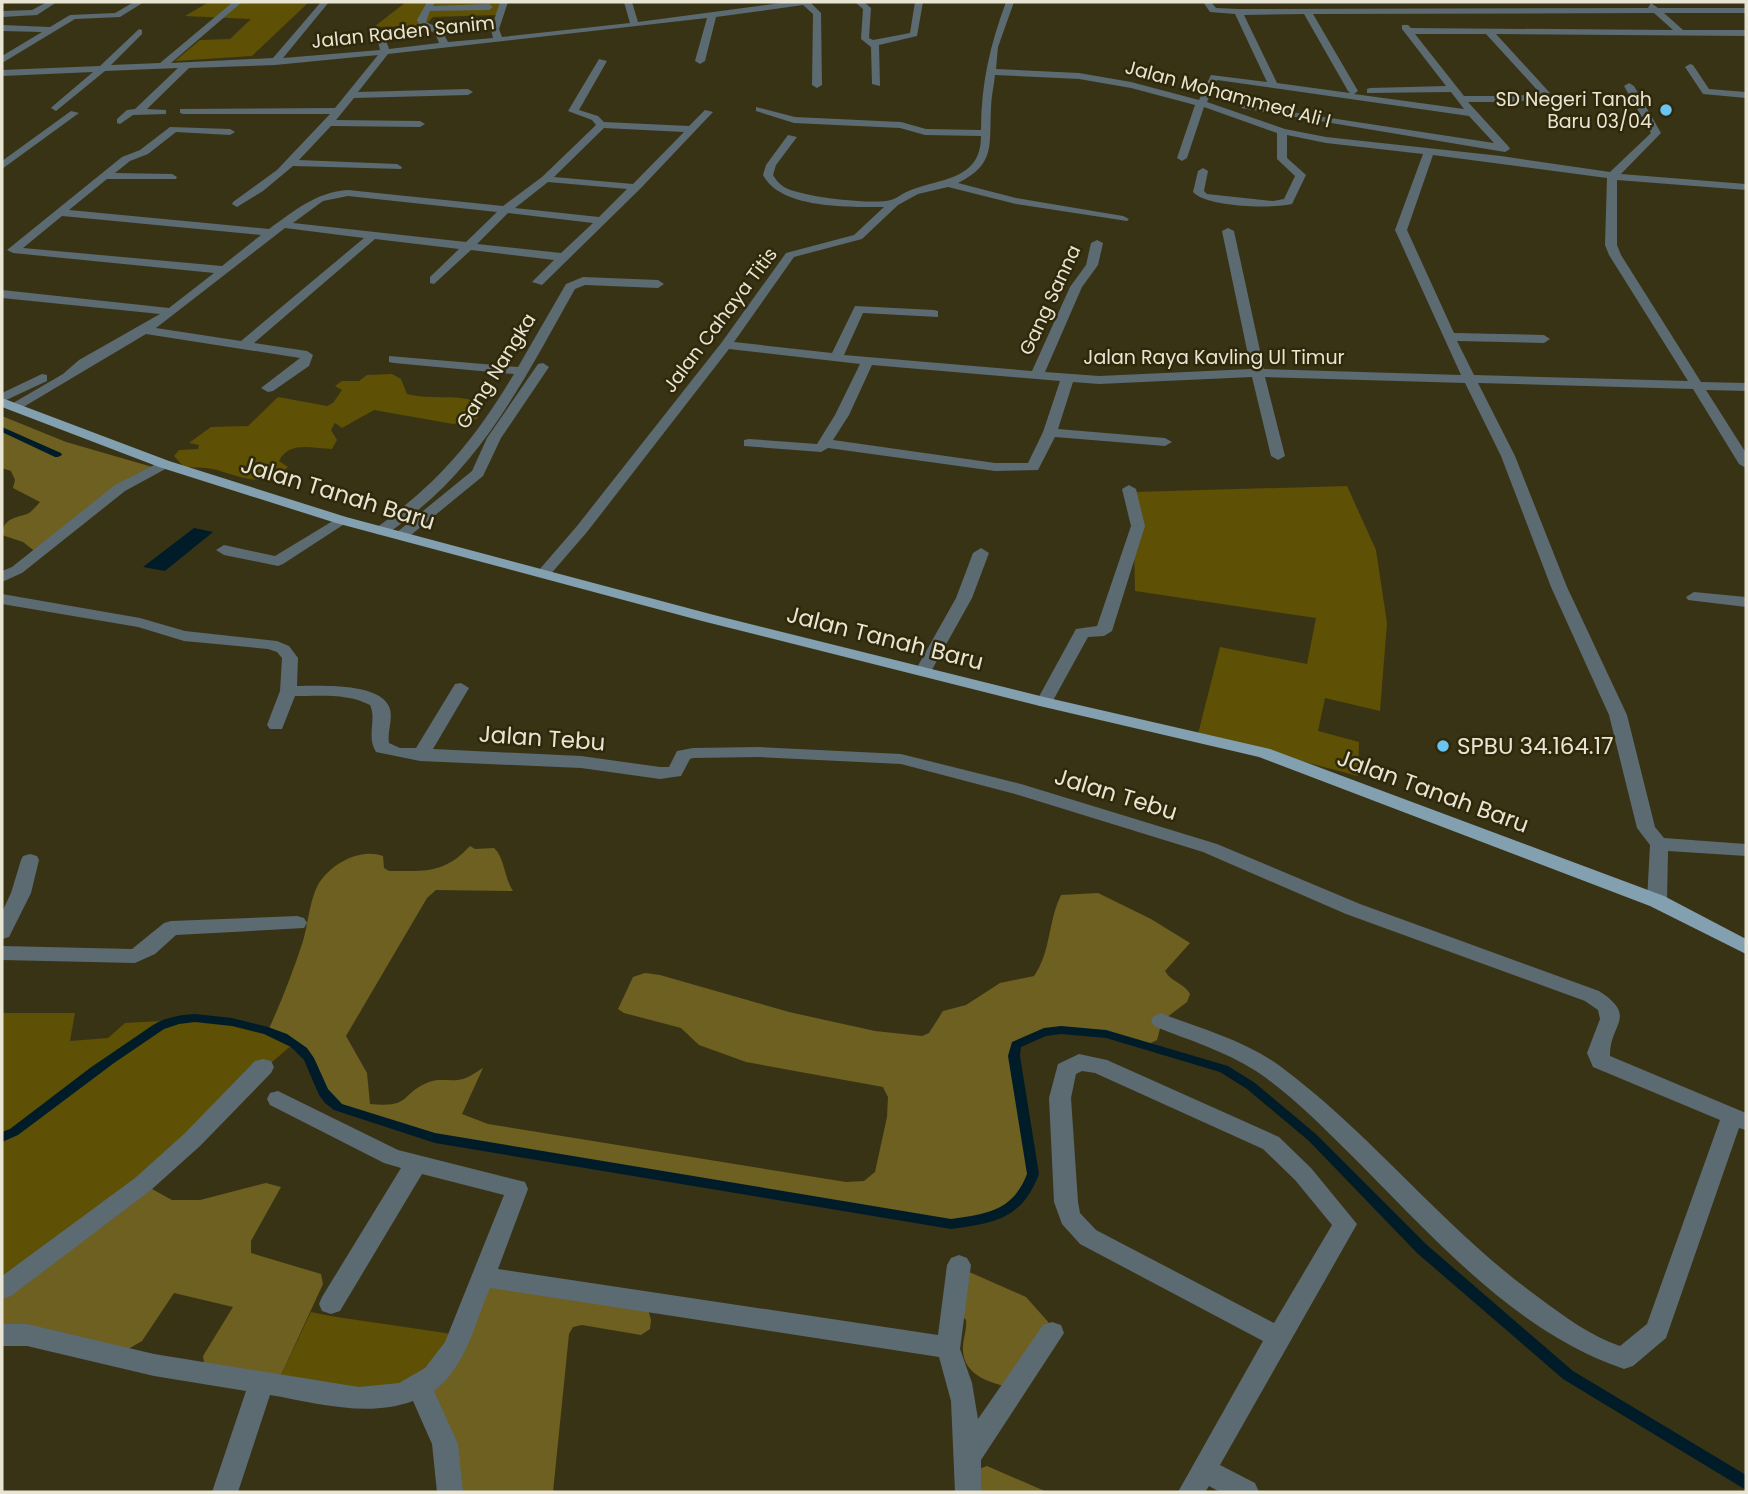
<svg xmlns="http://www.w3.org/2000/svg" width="1748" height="1494" font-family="Poppins,sans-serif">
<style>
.green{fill:#5e5004}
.forest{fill:#6d6020}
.water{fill:#011c29}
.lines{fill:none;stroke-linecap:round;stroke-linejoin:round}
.stream{fill:#011c29;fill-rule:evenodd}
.minor{fill:#5c6a72;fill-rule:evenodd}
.major{fill:#83a0b0;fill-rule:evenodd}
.poi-dot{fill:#69c4f0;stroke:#2f280a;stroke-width:2.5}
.labels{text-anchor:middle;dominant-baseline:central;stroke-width:5;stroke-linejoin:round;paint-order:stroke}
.far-street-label{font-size:19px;fill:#e9e5d4;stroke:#2f280a}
.far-poi-label{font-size:19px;fill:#e9e5d4;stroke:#2f280a;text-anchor:end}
.street-label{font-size:23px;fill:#e9e5d4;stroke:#2f280a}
.poi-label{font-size:23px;fill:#e9e5d4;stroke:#2f280a;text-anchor:start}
</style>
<rect width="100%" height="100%" fill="#393315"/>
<path class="green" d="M209,2H309L252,56L175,61L200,40L230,39L251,19L185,16Z
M406,2H503L496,15L433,17L424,26L374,27Z
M392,374L401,379L407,394C430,400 454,394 475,401L473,406L480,412L477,419L453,424L374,410L342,428L335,423L331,430L337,440L332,449C312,449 290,440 279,461L288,467C263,490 240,476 213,469C204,467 193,468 184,467L174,456L179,450L198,449L199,445L189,443L211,427L248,426L278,397L327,406L333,403L342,390L335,386L342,381H359L367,375Z
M1347,486L1376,550L1387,623L1380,711L1325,698L1318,731L1359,742L1358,776L1198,734L1220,647L1307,664L1316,618L1135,591L1133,492Z
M2,1013H75L70,1041L108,1038L125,1023L196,1019L227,1022L268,1031L294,1043L76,1233L2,1289Z
M311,1312L330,1316L459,1335L399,1394L281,1375Z"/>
<path class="forest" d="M2,416L66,442L156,468L37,553L23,542L2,535C3,519 14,518 27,514C32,512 36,506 40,502L13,488L15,480L11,471L2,468Z
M470,846L475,849L494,848C505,858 504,878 513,891L436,890L427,898L346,1036L367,1073L370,1104C413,1108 399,1094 429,1082C440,1078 452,1082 463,1079C470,1077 476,1072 483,1068L462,1114L488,1124L846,1182L864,1181L875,1172L887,1117L888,1097L883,1087L746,1062L699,1045L681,1028L624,1013L618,1009L633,977L645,973L660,975L789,1012L875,1031L922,1036L929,1033L943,1011L966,1005L1000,983L1034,976C1051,952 1048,921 1061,895L1098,893L1151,919L1190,943L1165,971C1171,982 1184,983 1190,994L1187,1002L1162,1021L1157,1040L1147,1045L1106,1034L1044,1032L1016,1045L1014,1056L1033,1174C1022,1215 988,1219 951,1224L435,1138L338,1107C313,1091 322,1072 307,1054C298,1042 281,1037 268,1031C281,1002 293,972 303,941C308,924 309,905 316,889C326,866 359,847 383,856L384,868L389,871C425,871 444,874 470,846Z
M266,1183L281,1187L251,1241V1253L321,1274L323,1284L281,1375L206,1374L203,1356L233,1307L174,1293L142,1341L116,1356L27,1335H2V1289L143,1184L172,1200H200Z
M967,1271L1026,1297L1050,1324L1014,1388C992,1384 962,1376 963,1348C963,1338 967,1330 966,1320L960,1314Z
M483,1277L646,1302L651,1320L650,1329L641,1335L582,1325L573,1327L569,1334L553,1492H450L449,1475L420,1387Z
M987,1466L1047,1492H968V1473Z"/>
<path class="water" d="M194,528L213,532L165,571L143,567Z"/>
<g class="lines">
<path class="stream" d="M2,427L61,453L62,455L58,457H55L2,432Z
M195,1014L232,1018L268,1027L287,1034L307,1048L314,1058L328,1089L342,1104L435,1133L951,1219C986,1214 1013,1211 1027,1174L1008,1056L1012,1042L1044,1028L1061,1026L1106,1030L1228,1066L1255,1083L1317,1135L1427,1245L1573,1371L1746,1475V1490L1563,1379L1417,1253L1309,1141L1247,1089L1220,1072L1106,1038L1061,1034L1046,1036L1021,1047L1020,1056L1039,1174C1022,1219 995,1223 951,1229L435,1143L334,1110L325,1103L319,1095L304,1060L291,1047L264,1034L232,1026L195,1022L179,1024L164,1029L114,1063L18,1135L2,1142V1132L10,1129L90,1068L153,1025C166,1017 180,1015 195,1014Z"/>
<path class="minor" d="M47,2H57L37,15L2,17V11L32,10Z
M134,2H144L120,17L75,19L2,63V56L42,32L2,31V25L50,27L70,15L115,13Z
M233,2H242L171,63L273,58L321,2H329L283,58L380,50L377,37L381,34L385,37L389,49L439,43L435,33L420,26L417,20L427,2H435L433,6L489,4L493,7L489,10L430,11L426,22L441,29L448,42L493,38L491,29L500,2H508L499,29L502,37L630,23L624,2H632L638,22L789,2H810L821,13L822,85L817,88L812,85L813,14L803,5L716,17L705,61L700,64L695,61L707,18L388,54L358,92L468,89L473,92L468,95L354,98L336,120L420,121L425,124L420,127L331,126L299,160L397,164L402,167L401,169L293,166L263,191L237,207L232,204L233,202L277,170L330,114H183L180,113V109L335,108L378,55L275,65L189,68L147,109L166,110V114L133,115L120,124L117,123V119L127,110L135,109L178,68L105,71L56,111L51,108L53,106L93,72L2,76V70L100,66L139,29L142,30V34L111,65L160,63Z
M855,2H864L871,8L869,38L873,40L910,33L915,2H923L917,36L879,45L880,86L872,84L871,47L861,39L863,9Z
M1006,2H1014L998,47L996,69L1079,73L1131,82L1199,100L1211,75L1267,82L1235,14L1210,12L1203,2H1211L1216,8L1238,9L1648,8L1651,3L1658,8H1746V13H1664L1683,30H1746V36L1496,34L1550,93L1519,102H1468L1509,147L1510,149L1505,152L1241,108L1246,105L1494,143L1469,116L1217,80L1207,102L1285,129L1326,137L1501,156L1610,172L1651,133L1624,86L1629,83L1634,86L1661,133L1621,174L1746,184V190L1617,180V245L1621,255L1701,382L1746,383V391L1706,390L1746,453V468L1739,464L1693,389L1478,383L1515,456L1567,587L1627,715L1655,827L1664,838L1746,844V856L1668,851L1667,901L1664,906H1650L1647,901L1650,845L1637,828L1609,715L1551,587L1501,456L1465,383L1265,377L1285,456L1278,460L1271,456L1252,377L1099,384L1073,382L1058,429L1165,438L1172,442L1165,446L1055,437L1038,470L995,471L828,448L821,452L744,446V440L749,439L817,444L835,415L860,364L729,349L587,532L549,576H539L536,573L539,570L577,526L722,342L786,253L854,235L884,207C850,207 780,209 763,175L766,165L788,135L797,137L776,165L773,175C776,180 779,184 784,187C801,197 872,205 891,200C898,198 904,192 911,190C942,178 981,180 981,136L925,135L900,128L794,123L756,111V107L795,117L901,122L926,129L981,130C981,84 990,45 1006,2ZM1654,13L1673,30L1411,28L1408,25H1402V29L1446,86L1370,88L1367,89V93L1451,92L1464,109L1354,94L1358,91L1313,14ZM1304,14L1348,91L1350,93L1277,83L1244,15ZM1415,34H1486L1539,92L1519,96H1464ZM995,75L1079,79L1131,88L1195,105L1177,158L1182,161L1187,158L1204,107L1277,133V159L1295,176L1284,199L1273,201L1207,194L1204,191L1208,171L1203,168L1198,171L1193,192C1206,207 1271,209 1292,204L1306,175L1287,158V135L1326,143L1423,154L1395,230L1461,375L1264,369L1234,231L1228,228L1222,231L1251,369L1099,376L1045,372L1082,287L1098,265L1103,243L1097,240L1091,243L1086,265L1070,287L1032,371L844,355L863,313L938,317V311L934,310L855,306L832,353L734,342L794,257L862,239L898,205L918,194L948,187L1016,204L1127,221L1129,219L1123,216L1016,198L958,183C996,164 989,145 991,108C991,97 994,86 995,75ZM1433,155L1607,178L1605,245L1609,255L1688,381L1474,375L1457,341L1544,343L1550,339L1544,335L1454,333L1407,230ZM872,365L1060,381L1043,432L1028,463H995L833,440L849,415Z
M599,59L607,61L579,110L598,116L604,122L689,126L705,110L713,112L640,189L542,285L532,282L554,260L471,250L434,284L430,283V277L459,249L375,239L254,343L307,351L313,355L309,366L273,391L268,392L261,388L300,358L146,334L20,409L15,410L8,406L63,374L79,360L160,314L2,298V290L169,308L214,273L13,253L7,250L122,157L140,150L170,127L230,129L235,132L230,135L176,132L148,154L130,161L115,173L172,174L177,177L176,179H107L69,210L269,229C294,211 316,192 348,190L503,206L542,177L596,125L592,120L568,111ZM604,128L684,132L633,184L554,177ZM548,182L627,189L599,217L515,208ZM348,196L497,212L466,242L293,223L323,201ZM508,213L593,223L561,253L477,244ZM62,216L261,235L222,266L23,248ZM285,228L364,238L241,341L156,328Z
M1690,64L1693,65L1709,89L1746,92V98L1703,94L1685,67Z
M71,111L79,113L2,169V161Z
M583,277L658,280L664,284L658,288L585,285L575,289C528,372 485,460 408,518C398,525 388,537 376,534L374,531L376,528C440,481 473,442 514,374L394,363L389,362V356L518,367L566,284Z
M543,363L549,367L501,438L483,476L406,539H396L394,536L396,533L472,471L487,438L538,364Z
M42,374L47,375V381L2,402V393Z
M164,460L169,461V467L125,491L22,573L2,582V571L12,567L115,485Z
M1129,485L1136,489L1145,526L1112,631L1104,636L1088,637L1050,706H1038L1036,702L1076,629L1097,626L1131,526L1122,489Z
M341,516L346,517L348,520L346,523L283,564L278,566L224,555L216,550L224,545L275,556Z
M981,548L989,553L972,598L929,675H917L915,671L956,598L973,553Z
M1694,592L1746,597V607L1688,600L1686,597Z
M2,594L140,618L185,631L277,641L289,646L298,658L297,686C319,686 382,682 390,709C393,720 387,732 389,743L400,748H416L455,684L461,683L469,688L433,749L581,756L660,767H669L677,751L693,748L759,747L901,754L1021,784L1217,844L1360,904L1599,991C1639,1017 1609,1024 1610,1056L1746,1113V1130L1739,1128L1666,1338L1633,1366L1624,1369C1512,1331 1429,1232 1347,1151C1319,1123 1289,1093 1256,1071C1225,1051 1188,1040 1154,1026L1151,1021L1154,1016L1161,1013L1168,1016C1206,1030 1247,1042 1280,1066C1373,1135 1444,1229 1538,1297C1564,1316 1590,1336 1620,1346L1647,1324L1720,1120L1593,1067L1587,1053L1600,1019L1598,1010L1585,1001L1346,914L1203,852L1015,794L901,764L759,757L693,758L690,759L681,776L660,779L581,768L420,761L376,752C366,736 377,720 370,705C348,693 319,696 295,696L282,729H270L267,725L280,691L282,658L277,652L268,649L184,641L138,627L2,604Z
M30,854L37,856L39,860L31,893L9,937L2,939V912L11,893L21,860L23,856Z
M297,916L304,918L307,923L304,928L176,935L155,954L135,963L2,960V946L132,949L164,923L171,921Z
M1079,1054L1107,1060L1279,1137L1311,1168L1357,1224L1220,1465L1255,1483L1259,1492H1220L1209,1486L1205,1492H1178L1263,1341L1080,1244L1062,1224L1054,1202L1049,1098L1058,1064ZM1082,1071L1095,1073L1263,1149L1295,1180L1332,1225L1274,1323L1096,1230L1080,1213L1078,1202L1071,1098L1076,1074Z
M263,1059L271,1061L274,1067L271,1073L200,1146L151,1190L11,1296L2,1299V1276L135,1178L184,1134L255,1061Z
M278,1091L398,1150L525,1182L528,1189L498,1269L938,1335L947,1265L951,1258L959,1255L967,1258L971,1265L960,1349L972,1383L978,1419L1043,1325L1052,1322L1061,1325L1064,1333L981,1460V1492H955L951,1401L939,1357L490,1288C474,1325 467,1365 434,1391L458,1444L463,1492H437L432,1444L413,1401C367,1418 317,1403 270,1395L238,1492H212L246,1391L154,1376L27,1346H2V1324H27L154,1354L359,1387L399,1383L425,1368L445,1342L504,1195L422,1174L340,1311L331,1314L322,1311L319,1304L322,1297L401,1168L384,1163L270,1105L267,1099L270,1093Z"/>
<path class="major" d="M2,398L169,461L346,517L714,615L1044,697L1270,749L1664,896L1746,939V954L1650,906L1259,757L1044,707L702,621L336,523L159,467L2,407Z"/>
</g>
<g class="poi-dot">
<circle cx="1666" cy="110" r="7"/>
<circle cx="1443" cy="746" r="7"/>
</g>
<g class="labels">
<g class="far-street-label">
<text transform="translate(403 32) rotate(-6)">Jalan Raden Sanim</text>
<text transform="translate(1228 94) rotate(15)">Jalan Mohammed Ali I</text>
<text transform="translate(1050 300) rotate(-65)">Gang Sanna</text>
<text transform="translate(720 320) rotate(-53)">Jalan Cahaya Titis</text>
<text x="1214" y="357">Jalan Raya Kavling Ul Timur</text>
<text transform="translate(496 371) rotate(-58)">Gang Nangka</text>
</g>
<g class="far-poi-label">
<text x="1652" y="99">SD Negeri Tanah<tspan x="1652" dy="22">Baru 03/04</tspan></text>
</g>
<g class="street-label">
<text transform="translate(338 493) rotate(17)">Jalan Tanah Baru</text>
<text transform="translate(885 638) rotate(14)">Jalan Tanah Baru</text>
<text transform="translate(542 738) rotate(4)">Jalan Tebu</text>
<text transform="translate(1433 791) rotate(20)">Jalan Tanah Baru</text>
<text transform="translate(1116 794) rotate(17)">Jalan Tebu</text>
</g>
<g class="poi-label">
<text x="1457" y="746">SPBU 34.164.17</text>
</g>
</g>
<rect width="1748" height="1494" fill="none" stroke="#e9e5d4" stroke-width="7"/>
</svg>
